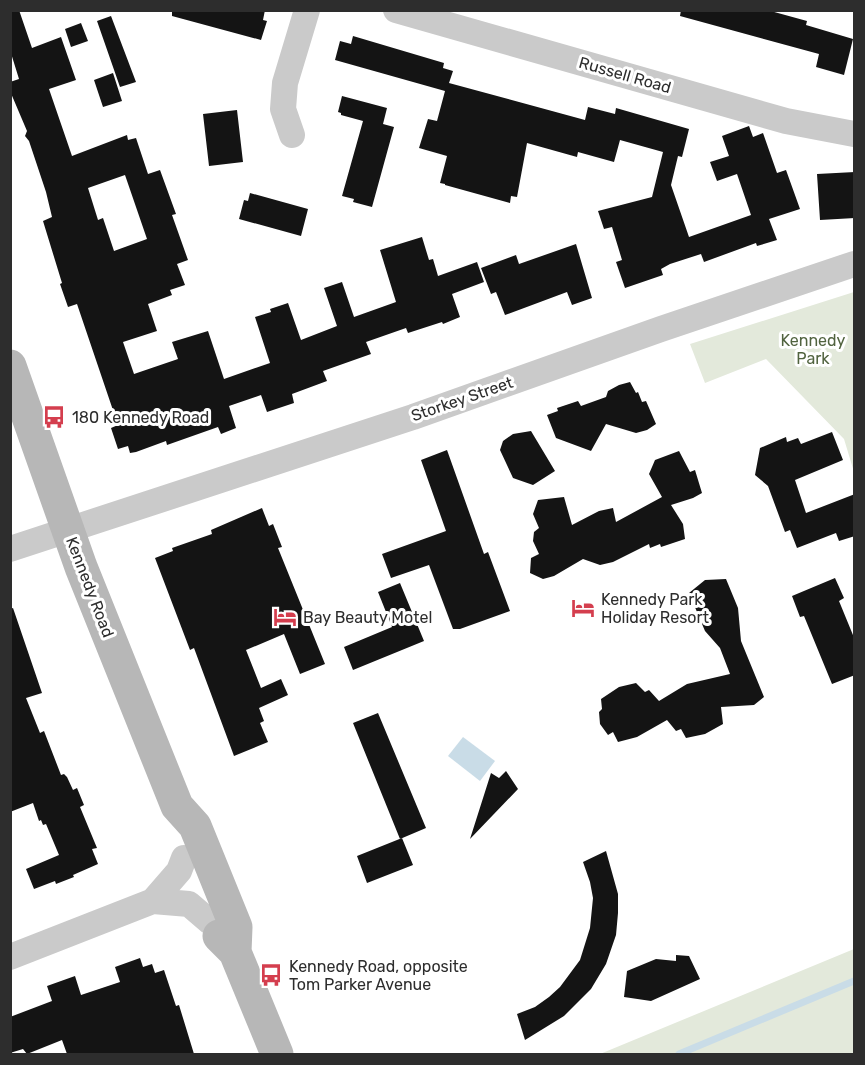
<svg xmlns="http://www.w3.org/2000/svg" width="865" height="1065" font-family="Rubik,sans-serif">
<style>
.green{fill:#e3e9db}
.water{fill:#c9dce7}
.lines{fill:none;stroke-linecap:round;stroke-linejoin:round}
.stream{stroke:#c9dce7;stroke-width:7}
.building{fill:#141414;fill-rule:evenodd}
.street{stroke:#cacaca;stroke-width:26}
.secondary{stroke:#b7b7b7;stroke-width:33}
.labels{text-anchor:middle;dominant-baseline:central;stroke-width:6;stroke-linejoin:round;paint-order:stroke}
.street-label{font-size:16px;fill:#2d2d2d;stroke:#fff}
.park-label{font-size:16px;fill:#51633f;stroke:#fff}
.poi-label{font-size:16px;fill:#2d2d2d;stroke:#fff;text-anchor:start}
</style>
<rect width="100%" height="100%" fill="#fff"/>
<path class="green" d="M854,292V472L844,439L766,359L705,383L690,344Z
M854,949V1054H600Z"/>
<path class="water" d="M463,737L495,761L480,781L448,756Z"/>
<g class="lines">
<path class="stream" d="M679,1054L854,981"/>
</g>
<path class="building" d="M10,10H19L32,48L61,37L76,80L49,89L72,156L127,135L128,140L136,138L148,174L160,170L176,214L172,215L188,260L177,264L185,285L170,290L172,295L148,304L157,331L123,342L134,374L178,359L172,342L208,331L224,379L270,363L255,317L271,312L270,309L288,303L301,340L337,326L324,288L342,282L354,317L396,302L380,250L422,237L429,260L433,259L438,276L477,262L484,282L452,294L460,317L443,324L442,322L408,333L406,328L366,342L371,354L323,371L327,381L292,394L294,403L267,412L261,395L229,406L236,428L221,434L218,427L167,445L166,441L136,452L130,453L128,446L118,449L111,428L118,425L77,304L68,307L60,284L62,283L43,221L52,217L46,192L29,141L25,136L27,131L10,91V82L19,79L10,50ZM125,175L147,239L114,251L103,218L98,220L88,188Z
M172,10H265L263,20L267,21L261,40L172,16Z
M681,10H767L807,21L806,25L853,39L844,75L816,67L819,54L680,16Z
M111,16L136,82L120,87L97,21Z
M81,23L88,41L71,47L65,29Z
M353,36L444,63L443,68L453,71L449,83L585,120L588,107L615,114L616,108L689,129L682,157L678,156L671,185L689,237L751,215L737,174L717,181L710,162L729,156L722,136L749,126L753,137L763,133L777,173L786,170L800,209L769,219L777,240L757,246L756,243L704,262L701,254L670,264L661,269L663,275L625,288L616,262L622,260L612,227L604,229L598,211L652,197L663,152L620,140L614,162L578,152L577,157L527,143L517,197L511,196L510,203L445,185V184L440,183L447,156L419,148L428,119L437,121L445,91L335,60L340,41L351,44Z
M113,73L122,101L103,107L94,80Z
M342,96L387,108L383,124L394,127L372,207L353,202L354,199L342,196L363,121L341,115V113L338,112Z
M237,110L243,162L209,166L203,114Z
M855,172V218L820,220L817,174Z
M250,193L308,209L301,236L239,219L244,200L248,201Z
M576,244L592,298L572,305L567,292L505,315L496,292L491,294L481,268L516,255L519,264Z
M630,382L636,393L638,392L642,402L646,401L656,424L647,430L636,433L606,424L591,451L556,438L547,415L558,411L557,408L578,401L581,406L606,397L608,391L619,385Z
M531,431L555,471L533,485L513,478L500,450L503,441L513,434Z
M832,432L843,460L795,480L806,513L855,494V536L839,541L836,533L797,548L790,530L785,532L768,486L755,475L760,448L786,437L787,442L798,438L801,444Z
M447,450L484,554L488,552L510,611L460,629H453L429,565L391,578L382,554L446,531L421,460Z
M679,451L690,472L695,470L702,493L693,498L671,505L683,524L685,539L661,547L660,544L650,548L649,544L613,562L600,565L583,559L554,576L543,579L530,573L531,558L539,554L533,541L534,532L539,528L533,514L538,500L564,497L572,525L599,511L613,508L616,522L662,497L649,474L655,460Z
M262,508L269,526L273,524L282,547L278,548L325,664L300,674L284,634L246,650L261,688L281,679L288,695L259,708L264,721L260,723L268,742L234,756L194,648L190,650L155,558L173,551L172,548L212,534L211,530Z
M835,578L844,598L839,601L855,640V675L832,684L804,616L800,617L792,596Z
M726,579L738,608L741,641L764,697L754,705L721,707L723,724L705,734L686,738L681,729L676,731L667,720L637,737L618,742L613,732L608,735L600,724L599,712L602,709L601,699L619,687L636,683L645,692L649,690L659,701L687,684L730,674L720,648L705,631L689,593L705,580Z
M400,583L424,641L353,670L344,647L392,627L378,592Z
M13,608L42,693L26,698L40,733L44,731L61,775L64,774L67,777L73,790L77,788L84,805L80,807L97,848L92,849L98,864L73,875L74,877L56,884L55,881L34,889L26,869L59,855L46,824L43,825L41,820L39,821L33,803L10,812V609Z
M378,713L426,828L400,839L353,723Z
M506,771L518,789L470,839L491,773L499,778Z
M402,838L413,865L367,883L357,856Z
M606,851L618,894V913L616,935L606,964L591,989L564,1016L525,1040L517,1014L535,1007L549,997L560,987L580,960L590,928L593,898L590,882L583,862Z
M676,955L689,956L700,979L651,1001L624,997L627,971L656,959L676,961Z
M140,958L143,967L152,964L155,973L164,970L176,1006L179,1005L194,1054H67L62,1040L27,1054L23,1049L10,1053V1017L52,1001L47,986L75,976L81,995L120,982L115,967Z"/>
<g class="lines">
<path class="street" d="M396,10L786,121L854,134
M292,135L283,109L285,83L307,10
M10,549L413,417L661,329L854,264
M153,901L189,904L210,922
M10,957L153,901L179,871L184,858"/>
<path class="secondary" d="M10,366L81,567L177,806L195,826L236,927L235,952
M219,936L235,952L277,1054"/>
</g>
<defs>
<g id="bus-bare" transform="scale(1.8)"><path d="M-5-6H5V4H4V6H2V4H-2V6H-4V4H-5ZM-3.5-4V0h7V-4ZM-3.5 1.2v1.5H-2V1.2ZM2 1.2v1.5H3.5V1.2Z" fill="#d43e4e" stroke="#fff" stroke-width="2.5" paint-order="stroke"/></g>
<g id="hotel-bare" transform="scale(1.8)"><path d="M-6-4.5h1.5V1H6V5H4.5V3h-9V5H-6ZM-4 0a1.8 1.8 0 1 1 3.6 0ZM.5 0V-2.5h3Q6-2.5 6 0Z" fill="#d43e4e" stroke="#fff" stroke-width="2.5" paint-order="stroke"/></g>
</defs>
<g fill-rule="evenodd">
<use href="#bus-bare" x="54" y="417"/>
<use href="#hotel-bare" x="583" y="608"/>
<use href="#hotel-bare" x="285" y="617"/>
<use href="#bus-bare" x="271" y="975"/>
</g>
<g class="labels">
<g class="street-label">
<text transform="translate(625 75) rotate(16)">Russell Road</text>
<text transform="translate(462 399) rotate(-19)">Storkey Street</text>
<text transform="translate(90 587) rotate(69)">Kennedy Road</text>
</g>
<g class="park-label">
<text x="813" y="340">Kennedy<tspan x="813" dy="18">Park</tspan></text>
</g>
<g class="poi-label">
<text x="72" y="417">180 Kennedy Road</text>
<text x="601" y="599">Kennedy Park<tspan x="601" dy="18">Holiday Resort</tspan></text>
<text x="303" y="617">Bay Beauty Motel</text>
<text x="289" y="966">Kennedy Road, opposite<tspan x="289" dy="18">Tom Parker Avenue</tspan></text>
</g>
</g>
<rect width="865" height="1065" fill="none" stroke="#2d2d2d" stroke-width="24"/>
</svg>
